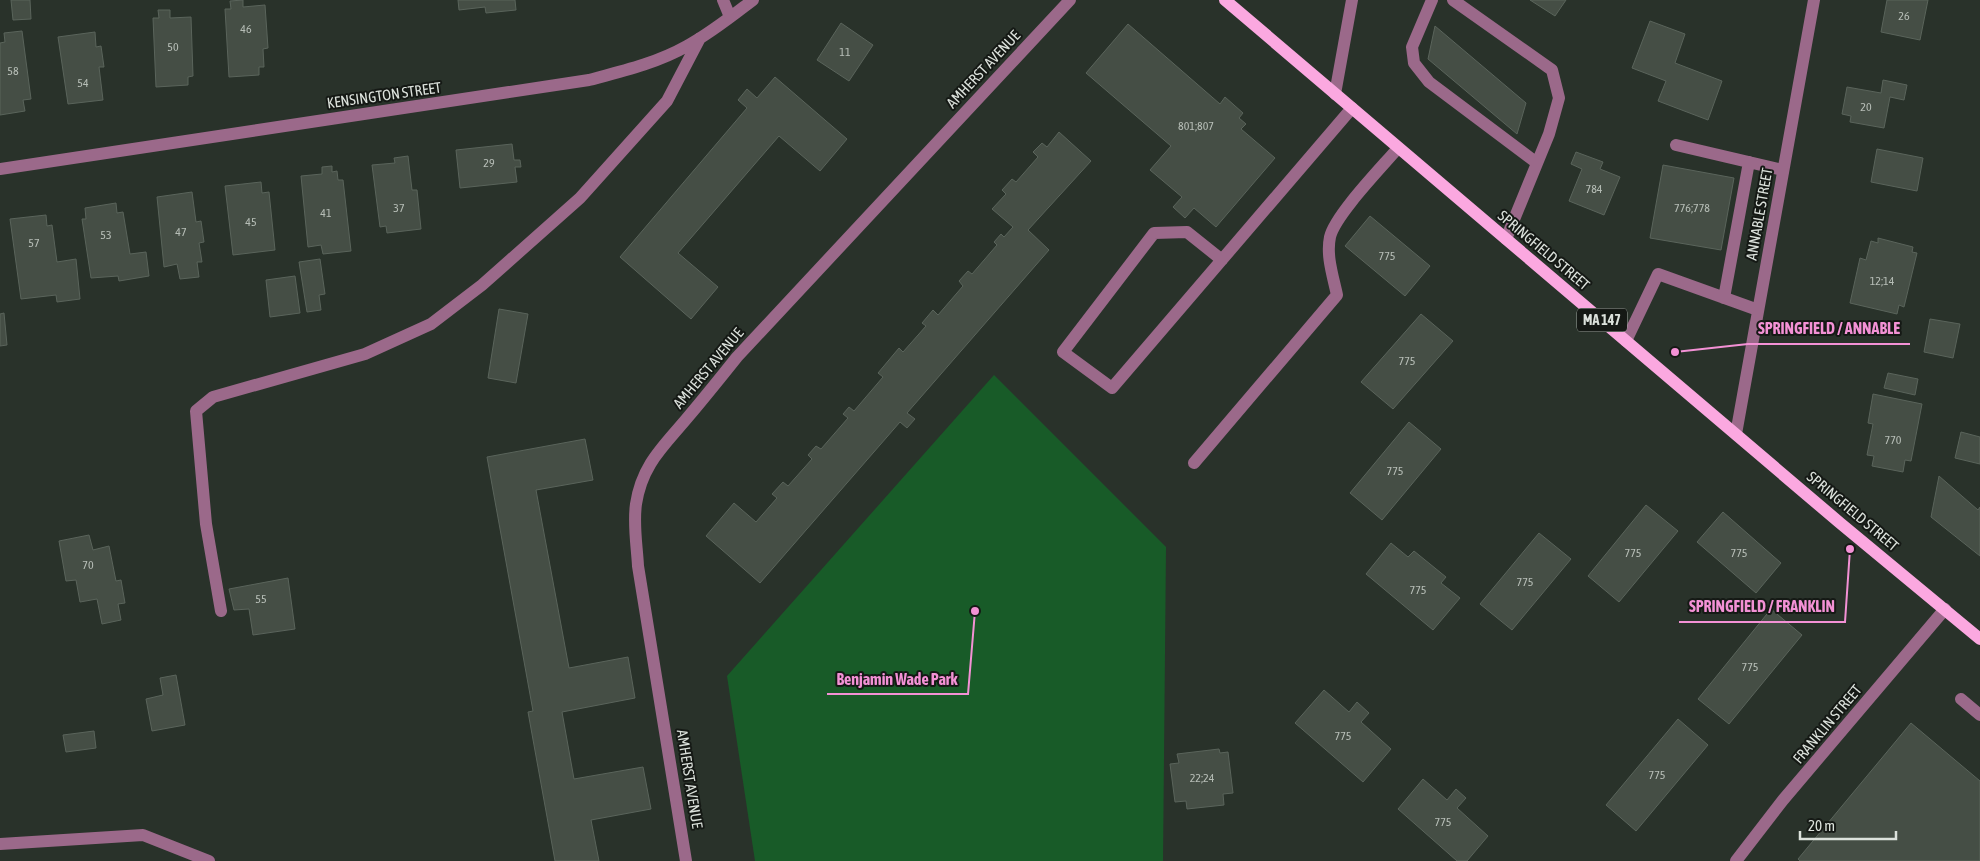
<svg xmlns="http://www.w3.org/2000/svg" width="1980" height="861" font-family="'Asap Condensed',sans-serif">
<style>
.green{fill:#185b28}
.building{fill:#454e45;stroke:#5a645b}
.lines{fill:none;stroke-linecap:round;stroke-linejoin:round}
.minor{stroke:#9b698a;stroke-width:12}
.major{stroke:#fba8e0;stroke-width:12}
.labels{text-anchor:middle;dominant-baseline:central;stroke-width:4;stroke-linejoin:round;paint-order:stroke}
.number-label{font-size:12px;fill:#b6bdb6}
.shield{fill:#151915;stroke:#a0a6a0;stroke-width:1}
.shield-label{font-size:14px;font-weight:bold;fill:#dce2dc}
.street-label{font-size:15px;fill:#dce2dc;stroke:#151915}
.leader{fill:none;stroke:#f391d5;stroke-width:2}
.callout-dot{fill:#f391d5;stroke:#151915;stroke-width:2}
.callout-label{font-size:16px;text-anchor:middle;font-weight:bold;fill:#f391d5;stroke:#151915;stroke-width:4;stroke-linejoin:round;paint-order:stroke}
</style>
<rect width="100%" height="100%" fill="#29322a"/>
<path class="green" d="M994,375L1166,547L1163,861H755L727,676Z"/>
<path class="building" d="M11,0H30L31,19L13,20Z
M243,0V7L265,5L268,48L263,49L264,67H259V75L229,77L225,9H231L230,1Z
M458,0H515L516,10L486,13L485,7L459,10Z
M1530,0H1566L1555,16Z
M1887,0H1928L1920,40L1881,32Z
M158,10H170V18L191,17L193,76L188,77V85L156,87L153,18H159Z
M1650,21L1685,34L1675,63L1722,81L1708,120L1658,101L1666,81L1632,68Z
M841,23L873,45L849,81L817,60Z
M1128,24L1220,104L1225,97L1243,113L1239,118L1246,124L1241,129L1275,158L1216,227L1194,208L1185,218L1173,207L1182,197L1150,170L1171,146L1086,73Z
M1435,26L1526,103L1517,134L1428,59Z
M22,31L31,99L23,100L25,111L0,115V43L5,42L4,33Z
M95,32L96,47L101,46L104,67H99L103,100L68,104L58,37Z
M775,77L847,139L820,171L779,136L678,253L718,287L691,319L620,257L747,108L738,100L747,89L757,98Z
M1883,80L1907,85L1904,100L1890,97L1884,128L1850,122L1851,116L1842,114L1847,87L1881,93Z
M1059,132L1091,161L1028,230L1049,250L907,413L915,419L907,428L900,422L760,583L706,536L734,503L756,522L777,498L772,494L783,482L788,486L812,459L808,455L816,446L821,449L848,418L843,414L849,407L854,411L883,377L878,373L899,348L903,352L926,326L922,323L933,310L938,315L963,286L959,281L968,271L972,274L997,245L994,242L1001,234L1004,237L1013,227L992,209L1006,194L1002,190L1012,179L1016,182L1038,157L1033,152L1042,143L1047,147Z
M512,144L514,160H520L521,167H515L517,182L460,188L456,150Z
M1877,149L1923,158L1917,191L1871,182Z
M1576,152L1603,162L1600,169L1620,177L1604,215L1569,201L1582,169L1571,164Z
M408,156L412,190H417L421,229L387,233L386,226L380,227L372,165L395,163L394,158Z
M1663,165L1734,178L1721,250L1650,238Z
M332,166V172L337,171L338,180H343L351,251L323,254L321,245L308,247L301,176L322,174V167Z
M261,182L262,193L269,192L275,250L233,255L225,186Z
M192,192L196,222L201,221L204,242L199,243L202,262H197L199,277L180,279L177,264L164,267L157,197Z
M116,203L117,213L123,212L130,254L146,252L149,276L119,281L118,276L91,278L82,219H86L85,208Z
M46,215L47,226L52,225L57,262L76,259L80,299L57,302L56,295L21,299L10,219Z
M1370,216L1430,266L1405,296L1345,246Z
M1878,238L1913,247L1912,252L1917,253L1904,307L1899,305L1897,314L1850,303L1860,258L1866,260L1871,241L1878,243Z
M320,259L325,294L319,295L321,310L307,312L299,262Z
M295,276L300,313L270,317L266,280Z
M499,309L528,314L516,383L488,378Z
M4,313L7,345L0,346V314Z
M1421,314L1453,341L1393,409L1361,382Z
M1930,319L1960,324L1953,358L1924,352Z
M1888,373L1918,379L1915,395L1884,388Z
M1873,394L1922,404L1911,461L1905,460L1903,472L1872,466L1874,456L1867,455L1873,424L1868,423Z
M1409,422L1441,449L1382,520L1350,493Z
M1961,432L1980,437V464L1955,458Z
M585,439L593,480L536,490L569,668L628,657L635,698L562,712L574,779L643,767L651,809L591,820L599,861H555L528,712L533,711L487,457Z
M1939,476L1978,510L1980,507V556L1931,517Z
M1646,505L1678,531L1619,602L1588,576Z
M1723,512L1781,563L1756,593L1697,542Z
M1539,533L1571,559L1512,630L1480,604Z
M89,535L93,550L109,546L116,581L121,580L125,603L118,604L121,620L102,624L97,599L80,602L76,580L66,581L59,541Z
M1391,543L1408,557L1414,551L1446,577L1441,583L1460,598L1433,630L1366,574Z
M288,578L295,629L253,635L249,609L234,610L229,589Z
M1771,609L1802,635L1729,724L1698,699Z
M176,675L185,725L152,731L146,699L163,695L160,678Z
M1324,690L1349,712L1357,702L1369,713L1361,722L1391,749L1363,782L1295,723Z
M1678,719L1708,745L1636,831L1606,805Z
M1911,723L1980,781V861H1800L1798,859Z
M94,731L96,748L66,752L63,735Z
M1219,749L1220,753L1228,752L1233,793L1223,794L1224,805L1187,809L1186,801L1175,802L1170,764L1179,763L1177,754Z
M1423,779L1447,800L1456,789L1466,798L1457,808L1488,836L1467,861H1457L1398,809Z"/>
<g class="lines">
<path class="minor" d="M723,0L730,17
M1432,0L1412,47L1414,63L1429,82L1537,163
M1453,0L1552,70L1559,98L1549,134L1506,239
M1335,94L1352,0
M1676,145L1783,170
M0,169L589,80C623,71 657,63 687,46C711,33 732,16 753,0
M1222,260L1187,232L1154,233L1063,352L1112,388L1352,108
M1724,298L1749,162
M1626,341L1658,274L1758,310
M1736,434L1814,0
M1194,463L1337,295C1333,276 1326,256 1330,237C1335,215 1382,167 1398,148
M221,611L206,524L196,411L213,397L365,354L431,324L482,285L580,198L667,101L700,38
M1961,699L1980,715
M0,844L143,835L209,861
M686,861L638,566C637,546 633,525 636,504C642,464 664,446 688,417C705,397 721,377 737,357L1070,0
M1736,861L1783,800L1945,609"/>
<path class="major" d="M1225,0L1840,523L1980,639"/>
</g>
<g class="labels">
<g class="number-label">
<text x="1904" y="16">26</text>
<text x="246" y="29">46</text>
<text x="173" y="47">50</text>
<text x="845" y="52">11</text>
<text x="13" y="71">58</text>
<text x="83" y="83">54</text>
<text x="1866" y="107">20</text>
<text x="1196" y="126">801;807</text>
<text x="489" y="163">29</text>
<text x="1594" y="189">784</text>
<text x="399" y="208">37</text>
<text x="1692" y="208">776;778</text>
<text x="326" y="213">41</text>
<text x="251" y="222">45</text>
<text x="181" y="232">47</text>
<text x="106" y="235">53</text>
<text x="34" y="243">57</text>
<text x="1387" y="256">775</text>
<text x="1882" y="281">12;14</text>
<text x="1407" y="361">775</text>
<text x="1893" y="440">770</text>
<text x="1395" y="471">775</text>
<text x="1633" y="553">775</text>
<text x="1739" y="553">775</text>
<text x="88" y="565">70</text>
<text x="1525" y="582">775</text>
<text x="1418" y="590">775</text>
<text x="261" y="599">55</text>
<text x="1750" y="667">775</text>
<text x="1343" y="736">775</text>
<text x="1657" y="775">775</text>
<text x="1202" y="778">22;24</text>
<text x="1443" y="822">775</text>
</g>
<rect class="shield" x="1577" y="308.5" width="50" height="23" rx="4"/>
<g class="shield-label">
<text x="1602" y="320">MA 147</text>
</g>
<g class="street-label">
<text transform="translate(983 69) rotate(-47)">AMHERST AVENUE</text>
<text transform="translate(384 95) rotate(-8)">KENSINGTON STREET</text>
<text transform="translate(1759 214) rotate(-80)">ANNABLE STREET</text>
<text transform="translate(1544 250) rotate(40)">SPRINGFIELD STREET</text>
<text transform="translate(708 368) rotate(-50)">AMHERST AVENUE</text>
<text transform="translate(1853 511) rotate(40)">SPRINGFIELD STREET</text>
<text transform="translate(1827 724) rotate(-50)">FRANKLIN STREET</text>
<text transform="translate(690 779) rotate(81)">AMHERST AVENUE</text>
</g>
</g>
<path class="leader" d="M1675 352L1748 344H1910M1850 549L1845 622H1679M975 611L968 694H827"/>
<g class="callout-dot">
<circle cx="1675" cy="352" r="5"/>
<circle cx="1850" cy="549" r="5"/>
<circle cx="975" cy="611" r="5"/>
</g>
<g class="callout-label">
<text x="1829" y="334">SPRINGFIELD / ANNABLE</text>
<text x="1762" y="612">SPRINGFIELD / FRANKLIN</text>
<text x="897" y="685">Benjamin Wade Park</text>
</g>
<path d="M1800 831v8h96v-8" fill="none" stroke="#dce2dc" stroke-width="2.5"/>
<text x="1808" y="831" font-size="15" fill="#dce2dc" stroke="#151915" stroke-width="4" paint-order="stroke">20 m</text>
</svg>
